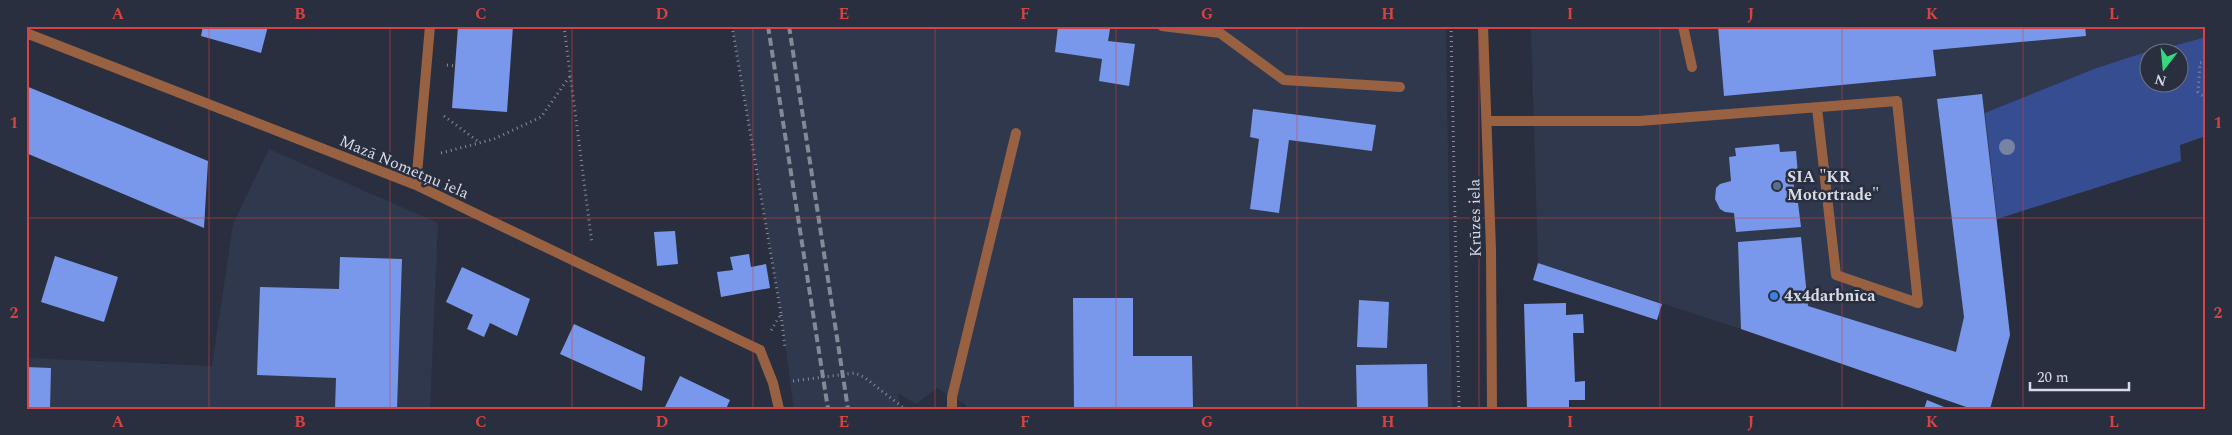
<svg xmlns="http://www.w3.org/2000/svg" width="2232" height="435" font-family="Spectral,serif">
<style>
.built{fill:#30384e}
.green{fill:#374d92}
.building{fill:#7a98eb}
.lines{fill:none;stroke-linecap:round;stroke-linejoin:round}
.path{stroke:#888d9a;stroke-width:3;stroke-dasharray:1 4;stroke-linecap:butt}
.service{stroke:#986142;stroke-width:10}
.minor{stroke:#986142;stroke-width:10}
.rail{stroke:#848997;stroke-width:4;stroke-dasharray:8 4;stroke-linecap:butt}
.tree{fill:#7783a2}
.grid{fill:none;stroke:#d64344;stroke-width:1;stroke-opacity:0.55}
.service-dot{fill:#5c6f8a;stroke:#292f3f;stroke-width:2}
.shop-dot{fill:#3f7fe0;stroke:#292f3f;stroke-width:2}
.labels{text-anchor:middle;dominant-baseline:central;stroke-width:5;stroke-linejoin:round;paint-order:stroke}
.street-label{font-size:16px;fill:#d7dbe6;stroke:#292f3f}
.poi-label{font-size:16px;font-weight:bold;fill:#d7dbe6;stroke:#292f3f;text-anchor:start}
.neatline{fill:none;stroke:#d64344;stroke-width:2}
.grid-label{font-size:16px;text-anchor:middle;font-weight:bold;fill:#d64344}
</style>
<rect width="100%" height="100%" fill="#292f3f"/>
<path class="built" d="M732,26H1446L1452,409H967L966,405L937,388L916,404L898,393L901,409H794L781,314Z
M1531,26H2206V37L2173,46L2174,51L2169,52L2149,53L2148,51L1985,113L2010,335L1990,409H1972L1741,329L1538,263Z
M269,149L438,223L430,409H26V358L212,366L233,224Z"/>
<path class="green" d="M2206,37V136L2180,145L2181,161L1997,219L1985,113L2094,69L2149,51L2150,82H2180V52H2169L2174,51L2173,46Z"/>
<path class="building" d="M203,26H268L261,53L201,36Z
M458,26H513L507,112L452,108Z
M1058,26H1094L1110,29L1108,41L1135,44L1129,86L1099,81L1102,59L1055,52Z
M1718,26H2085L2086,36L1933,50L1936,76L1724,96Z
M26,86L208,161L204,228L26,153Z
M1982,94L2010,335L1990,409H1972L1741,329L1738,242L1801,237L1808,306L1956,352L1964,317L1937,99Z
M1253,109L1376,125L1372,151L1289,140L1279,213L1250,209L1259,139L1250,137Z
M1779,144L1780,152L1796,151L1798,175L1793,176L1795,203H1798L1801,227L1736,232L1734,213L1725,212L1720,209L1715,199L1716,188L1720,184L1731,181L1729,157L1736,156L1735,148Z
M675,231L678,264L657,266L654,232Z
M749,254L751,267L766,264L770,288L721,297L717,272L733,270L730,257Z
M55,256L118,277L104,322L41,302Z
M340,257L402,259L397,409H335L336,378L257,375L260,287L339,289Z
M1538,263L1662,304L1657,320L1533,280Z
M462,267L530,299L517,336L490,323L484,337L467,329L473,315L446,302Z
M1073,298H1133V356H1192L1193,407L1074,408Z
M1359,300L1389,302L1387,348L1357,347Z
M1566,303V315L1583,314L1584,333H1573L1575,382L1585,381V400H1569V409H1527L1524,304Z
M574,324L645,357L642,391L560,354Z
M1427,364L1428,409H1357L1356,365Z
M26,367L51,368L50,409H26Z
M680,376L730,400L726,409H664Z
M1927,400L1949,409H1924Z"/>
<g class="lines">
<path class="path" d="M564,26L592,244
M732,26L781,314L770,332
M1451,26L1459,409
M2206,61L2200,63L2198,92L2206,99
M447,65L455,66
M444,116L479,142
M441,153L494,139L541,117L570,76
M781,315L785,348
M793,381L855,373L864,377L905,409"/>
<path class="service" d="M1162,26L1220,33L1284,80L1400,87
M1683,26L1692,67
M1487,121H1639L1897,101L1918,303L1836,275L1817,108
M760,350L773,383L779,409
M952,409V397L1016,133"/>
<path class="minor" d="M1483,26L1491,250L1492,409
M26,33L416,185L760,350
M416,185L430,26"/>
<path class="rail" d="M768,26L828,409
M789,26L848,409"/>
</g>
<circle class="tree" cx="2007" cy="147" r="8"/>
<path class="grid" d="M209,26V409M390,26V409M572,26V409M753,26V409M935,26V409M1116,26V409M1297,26V409M1479,26V409M1660,26V409M1842,26V409M2023,26V409M26,218H2206"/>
<circle class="service-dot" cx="1777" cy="186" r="5"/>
<circle class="shop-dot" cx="1774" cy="296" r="5"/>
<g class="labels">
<g class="street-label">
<text transform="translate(404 167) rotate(23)">Mazā Nometņu iela</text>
<text transform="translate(1475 218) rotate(-91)">Krūzes iela</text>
</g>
<g class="poi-label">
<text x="1787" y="177">SIA "KR<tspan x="1787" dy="18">Motortrade"</tspan></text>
<text x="1784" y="296">4x4darbnīca</text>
</g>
</g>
<rect width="2232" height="435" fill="none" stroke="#292f3f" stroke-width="55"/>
<g transform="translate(2164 68) rotate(196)"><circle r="24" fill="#292f3f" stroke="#6f7482"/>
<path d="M0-4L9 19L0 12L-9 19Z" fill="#35d881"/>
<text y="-8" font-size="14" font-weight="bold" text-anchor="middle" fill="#d7dbe6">N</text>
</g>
<path d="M2030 382v8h99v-8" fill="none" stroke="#d7dbe6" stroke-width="2.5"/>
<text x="2037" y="382" font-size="15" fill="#d7dbe6" stroke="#292f3f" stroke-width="4" paint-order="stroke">20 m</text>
<rect x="28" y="28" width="2176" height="380" class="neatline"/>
<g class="grid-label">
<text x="118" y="19">A</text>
<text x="300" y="19">B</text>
<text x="481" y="19">C</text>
<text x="662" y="19">D</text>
<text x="844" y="19">E</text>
<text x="1025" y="19">F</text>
<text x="1207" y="19">G</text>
<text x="1388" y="19">H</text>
<text x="1570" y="19">I</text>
<text x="1751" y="19">J</text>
<text x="1932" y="19">K</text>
<text x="2114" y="19">L</text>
<text x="14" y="128">1</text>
<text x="2218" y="128">1</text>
<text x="14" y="318">2</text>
<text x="2218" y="318">2</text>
<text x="118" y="427">A</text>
<text x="300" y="427">B</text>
<text x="481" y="427">C</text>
<text x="662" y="427">D</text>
<text x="844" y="427">E</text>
<text x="1025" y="427">F</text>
<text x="1207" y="427">G</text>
<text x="1388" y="427">H</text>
<text x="1570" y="427">I</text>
<text x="1751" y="427">J</text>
<text x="1932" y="427">K</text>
<text x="2114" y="427">L</text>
</g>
</svg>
